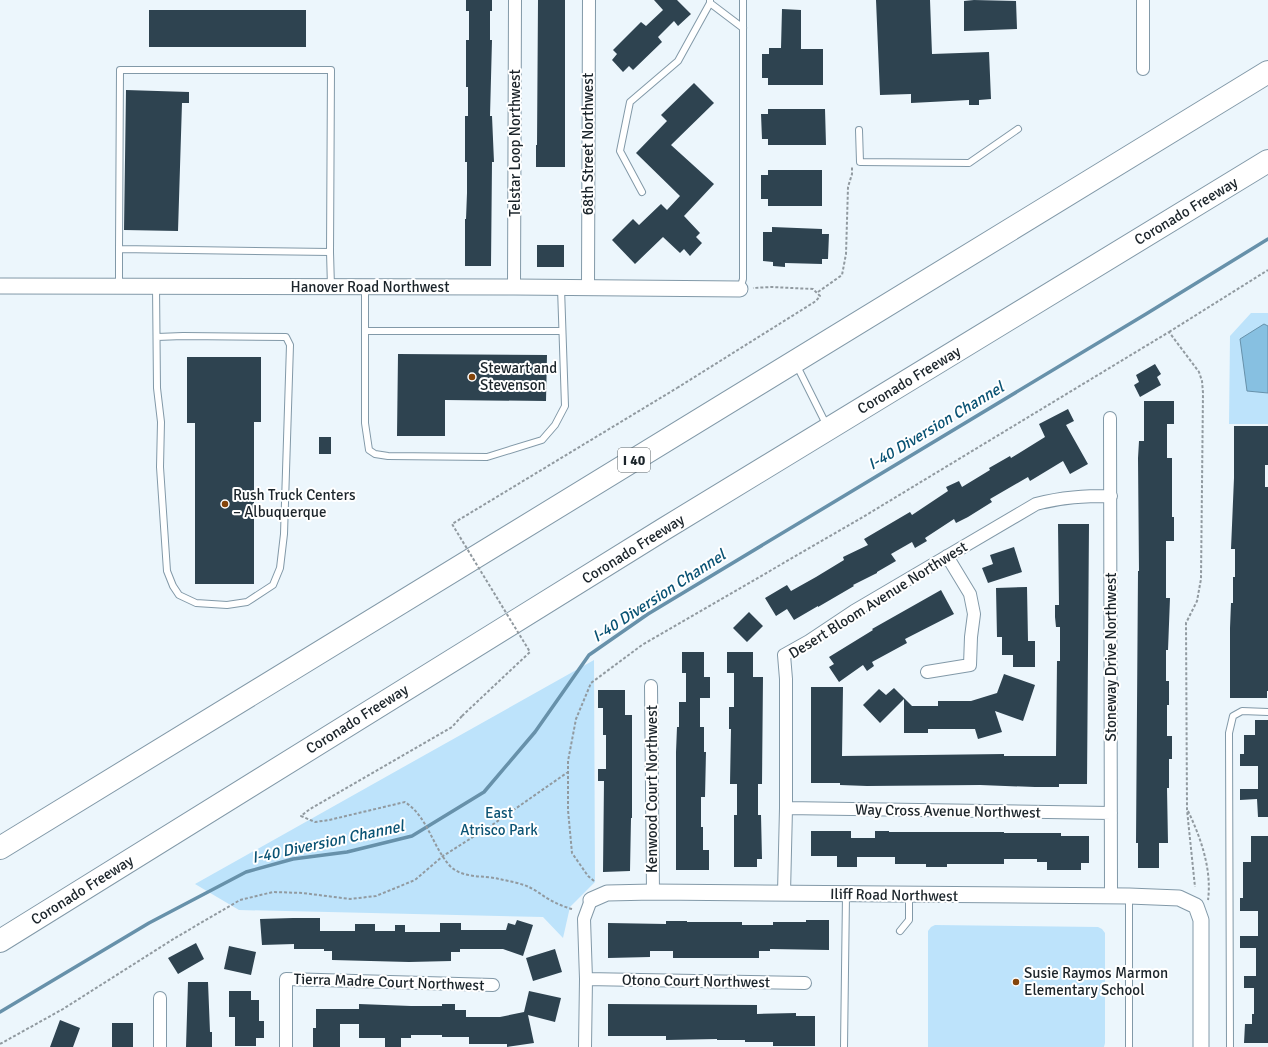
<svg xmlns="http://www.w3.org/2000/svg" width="1268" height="1047" font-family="Signika,sans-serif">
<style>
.green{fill:#bde3fb}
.water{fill:#87c0e1;stroke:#6791aa}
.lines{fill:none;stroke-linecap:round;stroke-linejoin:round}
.stream{stroke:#6791aa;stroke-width:3.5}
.building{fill:#2e4350}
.service-casing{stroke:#8299a8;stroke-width:8}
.minor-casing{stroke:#8299a8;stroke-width:14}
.tertiary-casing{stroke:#8299a8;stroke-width:17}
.motorway-casing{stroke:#8299a8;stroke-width:24}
.path{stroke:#919aa0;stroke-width:2;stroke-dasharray:3 2;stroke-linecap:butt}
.service{stroke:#fff;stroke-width:6}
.minor{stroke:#fff;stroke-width:12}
.tertiary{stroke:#fff;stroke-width:15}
.motorway{stroke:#fff;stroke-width:22}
.path-bridge{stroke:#919aa0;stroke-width:2;stroke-dasharray:3 2;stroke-linecap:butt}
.poi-dot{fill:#84440a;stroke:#fff;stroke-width:1.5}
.labels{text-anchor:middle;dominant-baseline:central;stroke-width:4;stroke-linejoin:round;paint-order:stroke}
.shield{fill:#fff;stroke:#5f666a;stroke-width:1}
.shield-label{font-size:14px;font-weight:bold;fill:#1b242a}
.street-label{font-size:15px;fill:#1b242a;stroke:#fff}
.poi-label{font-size:15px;fill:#1b242a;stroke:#fff;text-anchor:start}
.park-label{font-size:15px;fill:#0d5475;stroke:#fff}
.water-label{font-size:16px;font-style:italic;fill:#0a5374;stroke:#fff}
</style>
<rect width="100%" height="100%" fill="#ecf6fc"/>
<path class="green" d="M1251,313H1268V424H1229L1230,336Z
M594,660L595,882L570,907L563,938L543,917L239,910L195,884Z
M935,925L1098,927L1102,929L1105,933V1043L1104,1047H928V931L931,927Z"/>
<path class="water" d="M1264,324L1268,326V393L1247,391L1240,339Z"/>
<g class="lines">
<path class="stream" d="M0,1012L149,923L246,872L293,859L347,852L412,836L484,792L535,732L589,655L648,614L1146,314L1268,239"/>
</g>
<path class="building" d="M466,0H492V11H490V40H492L490,116H492L494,162H492L491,266H465V219H466L467,193V162H465V116H468V87H466V40H469V11H466Z
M538,0H565V167H536V145H537Z
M654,0H677L691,14L678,26L674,21L658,37L662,42L633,70L629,66L623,72L612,60L617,54L613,50L641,22L646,26L663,10Z
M876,0H930L932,54L989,52L991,99L979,100V105H969V100L911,103V94L880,95Z
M974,0L1016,1L1017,29L964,31V1Z
M782,9L801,10V49H823V85H768V78H762V54H769V48H781Z
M149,10H306V47H149Z
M694,83L714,103L671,145L714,184L684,216L700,233L696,237L702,243L690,256L684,249L680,253L663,237L635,264L612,240L633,219L639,225L661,204L667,210L680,196L636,153L667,121L661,115Z
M126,90L189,92V103H182L178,231L124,230Z
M768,109H825L826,145H768V139H762L761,114H768Z
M768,170H822V206H768V199H761V175H768Z
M772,227L822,229V234H829L828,259H822V264L785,263V267L773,266V262L763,261V232H772Z
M537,245H564V267H537Z
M398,354L547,355L546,401L445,400V436H397Z
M187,357H261V422H254V584H195V423H187Z
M1155,364L1161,374L1157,377L1161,385L1140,397L1134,385L1139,382L1136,375Z
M1144,401H1174V424H1167V458H1172V517H1174V541H1166V598H1170L1168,650H1166V681H1169V705H1167V736H1172V759H1169V788H1167L1168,843H1159V868H1138V843H1136L1138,571H1139L1138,458L1139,441H1144Z
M1068,409L1074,421L1066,425L1088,464L1070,474L1063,461L1030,481L1028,477L990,499L992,502L968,517L956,523L954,519L925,538L927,541L915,548L912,542L891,554L896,561L877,572V573L853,585L854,586L818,607V606L794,620L787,609L776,616L765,598L787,585L791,591L816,577L844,560L843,557L868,545L864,539L910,512L912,515L948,491L946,487L959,481L962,487L990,470L989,468L1010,456L1011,458L1045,437L1039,424Z
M1234,426H1268V465H1265V487H1268V691H1267V698H1230V628L1231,603H1233V577H1235V549H1231L1234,478Z
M319,437H331V454H319Z
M1058,524H1089L1087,784H1059V787H1035L980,785L867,786L840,785V783H811V687H843L842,756L1004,754V756H1056L1057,661H1060V627H1056L1055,617V605H1059Z
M1014,547L1022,572L988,583L982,568L993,564L990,555Z
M1027,587L1028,641H1035V667H1013V655H1002V637H997L996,588Z
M941,590L954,614L905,639L907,643L872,662L874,666L867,671L863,665L839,682L829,667L834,664L829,657L873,630L872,629Z
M749,612L763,626L747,642L733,628Z
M682,652H704V677H710V698H700V727H704V752H706L705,797H701V827H703V850H709V870H676V752L677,727H679V702H686V673H682Z
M727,652H753V677H763L762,784H758V815H761L762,859H757V867H734V815H737V784H730L731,729H729V707H734V673H727Z
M1004,674L1035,685L1023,721L995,711L1002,732L978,739L975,729H928V733H904V699L880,723L863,705L879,689L886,695L894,688L912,706H938V701H971L997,693Z
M598,690H625V715H632V818H631L630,871L603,872L604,781H598V769H606V735H603V708H598Z
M1255,720H1268V817H1258L1257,799L1240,800V789H1258V766H1240V754H1244V735H1255Z
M811,831H851V838H875V831H889V832H1004V833H1061V836H1089V863H1081V870H1047V862H1037V859H1004V864H947V867H926V864H895V857H857V867H837V856H811Z
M1251,836H1268V1043H1244L1245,1024H1252V1014H1254V988H1244V976H1256V948H1240V936H1258V911H1240V898H1243V862H1251Z
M293,918H320V931H355V924H375V931H395V925H405V932H440V923H461V930H506L508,923L515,925L517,920L533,925L523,956L503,949H460V952H451V961L409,962L332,960V951H324V949H294V944L262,945L260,919Z
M806,920H829V950L770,949V951H759V958H673V951H650V957L608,958V923L666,924V921H687V922H742V925H773V922H806Z
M196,943L204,959L178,974L168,958Z
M229,946L256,952L251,975L224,969Z
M555,949L562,972L533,981L526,958Z
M188,982H208L210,1032H212V1047H186Z
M229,991H251V1000H259V1021H264V1038H256V1046H235V1017H229Z
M529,991L561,998L555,1022L528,1015L534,1043L507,1047V1044H469V1037H442V1035H411V1038H401V1047H385V1038H359V1024H340V1047H313V1028H316V1009H359V1004L411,1006H442V1004H455V1010H466V1017H500L524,1012Z
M608,1004L757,1005V1014L796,1013V1016H815V1046H773V1042H745V1040H717V1039L666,1040V1036H608Z
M60,1020L80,1028L73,1047H50Z
M112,1023H133V1047H112Z"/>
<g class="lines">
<g class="service-casing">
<path id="service" d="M710,3L743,28
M859,130L860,162L969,163L1018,129
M642,192L620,151L630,102L678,61L710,3V0
M119,249L120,70H331L330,252
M119,286V249L330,252L331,287
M156,286L157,388L161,422L160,467L167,571L173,586L179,595L196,603L227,605L247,602L273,585L280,568L284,534L290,345L286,337L183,336L157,337
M365,287V423L369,450L375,454L388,456L487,457L542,440L555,425L565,406L561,288
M740,289L743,279V0
M365,331H562
M796,364L827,426
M1129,896V1047
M900,931L909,920V895
M844,1047L846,895
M1230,1047L1229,733L1233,716L1242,711L1268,712"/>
</g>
<g class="minor-casing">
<path id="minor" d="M1143,0V69
M514,287L515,0
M588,287L589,0
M1110,418L1111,896
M927,672L970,665L971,637L974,614L970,594L947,556
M651,686L653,892
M786,808L1111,813
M784,893L786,808V679L784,655L809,641L854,611L1036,504C1062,497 1085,496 1111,496
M586,979L805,983
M160,998V1047
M286,1047V979L493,985
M585,1047L586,979L584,919L591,900"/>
</g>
<g class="tertiary-casing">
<path id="tertiary" d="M0,286L514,287L740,289
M591,900L607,893L653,892L1129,896L1179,898L1196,906L1201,920V1047"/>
</g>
<g class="motorway-casing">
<path id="motorway" d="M0,848L1268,72
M0,941L664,529L1268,161"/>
</g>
<path class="path" d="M818,292L842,275L846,254L848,187L852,174V167
M1169,332L1268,270
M677,388L816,301L820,296L813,289L772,287L753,288
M462,716L452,727L310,809L301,816L315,822L329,820L405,802C428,817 432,846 450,866C463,879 484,875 499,879C509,881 520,883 529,887C533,889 538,892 542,895C551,901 561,906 572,909
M1188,811C1201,838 1212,870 1208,900
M594,881L588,876L572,853L568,810V761L576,719L591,683L642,645L863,517L1169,332L1199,372L1202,381L1203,393L1201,579L1197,601L1186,623L1187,810L1195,887
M0,1044L63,1009L175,938L240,900L273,892L303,893L350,899L376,896L415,880L443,856L492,825L568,772"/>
<use href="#service" class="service"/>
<use href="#minor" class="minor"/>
<use href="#tertiary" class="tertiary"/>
<use href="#motorway" class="motorway"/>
<path class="path-bridge" d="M462,716L530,652L452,524L677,388"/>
</g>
<g class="poi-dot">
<circle cx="472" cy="377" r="4"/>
<circle cx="225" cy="504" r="4"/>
<circle cx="1016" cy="982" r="4"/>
</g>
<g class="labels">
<rect class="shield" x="618" y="448" width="32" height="24" rx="3"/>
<g class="shield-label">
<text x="634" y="460">I 40</text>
</g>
<g class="street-label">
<text transform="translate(515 143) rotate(-90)">Telstar Loop Northwest</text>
<text transform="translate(588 144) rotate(-90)">68th Street Northwest</text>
<text transform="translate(1186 211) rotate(-31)">Coronado Freeway</text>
<text x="370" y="287">Hanover Road Northwest</text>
<text transform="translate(909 380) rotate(-31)">Coronado Freeway</text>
<text transform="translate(633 549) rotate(-32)">Coronado Freeway</text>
<text transform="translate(878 600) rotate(-32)">Desert Bloom Avenue Northwest</text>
<text transform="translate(1111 657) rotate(-90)">Stoneway Drive Northwest</text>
<text transform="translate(357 719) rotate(-32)">Coronado Freeway</text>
<text transform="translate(652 789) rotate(-90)">Kenwood Court Northwest</text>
<text transform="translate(948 811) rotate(1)">Way Cross Avenue Northwest</text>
<text transform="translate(82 890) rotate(-32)">Coronado Freeway</text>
<text transform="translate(894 895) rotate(1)">Iliff Road Northwest</text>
<text transform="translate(696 981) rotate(1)">Otono Court Northwest</text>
<text transform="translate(389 982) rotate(2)">Tierra Madre Court Northwest</text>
</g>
<g class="poi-label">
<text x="480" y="368">Stewart and<tspan x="480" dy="17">Stevenson</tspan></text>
<text x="233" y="495">Rush Truck Centers<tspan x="233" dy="17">– Albuquerque</tspan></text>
<text x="1024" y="973">Susie Raymos Marmon<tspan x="1024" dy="17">Elementary School</tspan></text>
</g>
<g class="park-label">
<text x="499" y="813">East<tspan x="499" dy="17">Atrisco Park</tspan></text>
</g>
<g class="water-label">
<text transform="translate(936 426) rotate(-31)">I-40 Diversion Channel</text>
<text transform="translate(659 596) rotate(-33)">I-40 Diversion Channel</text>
<text transform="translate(328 842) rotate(-12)">I-40 Diversion Channel</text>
</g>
</g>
</svg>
